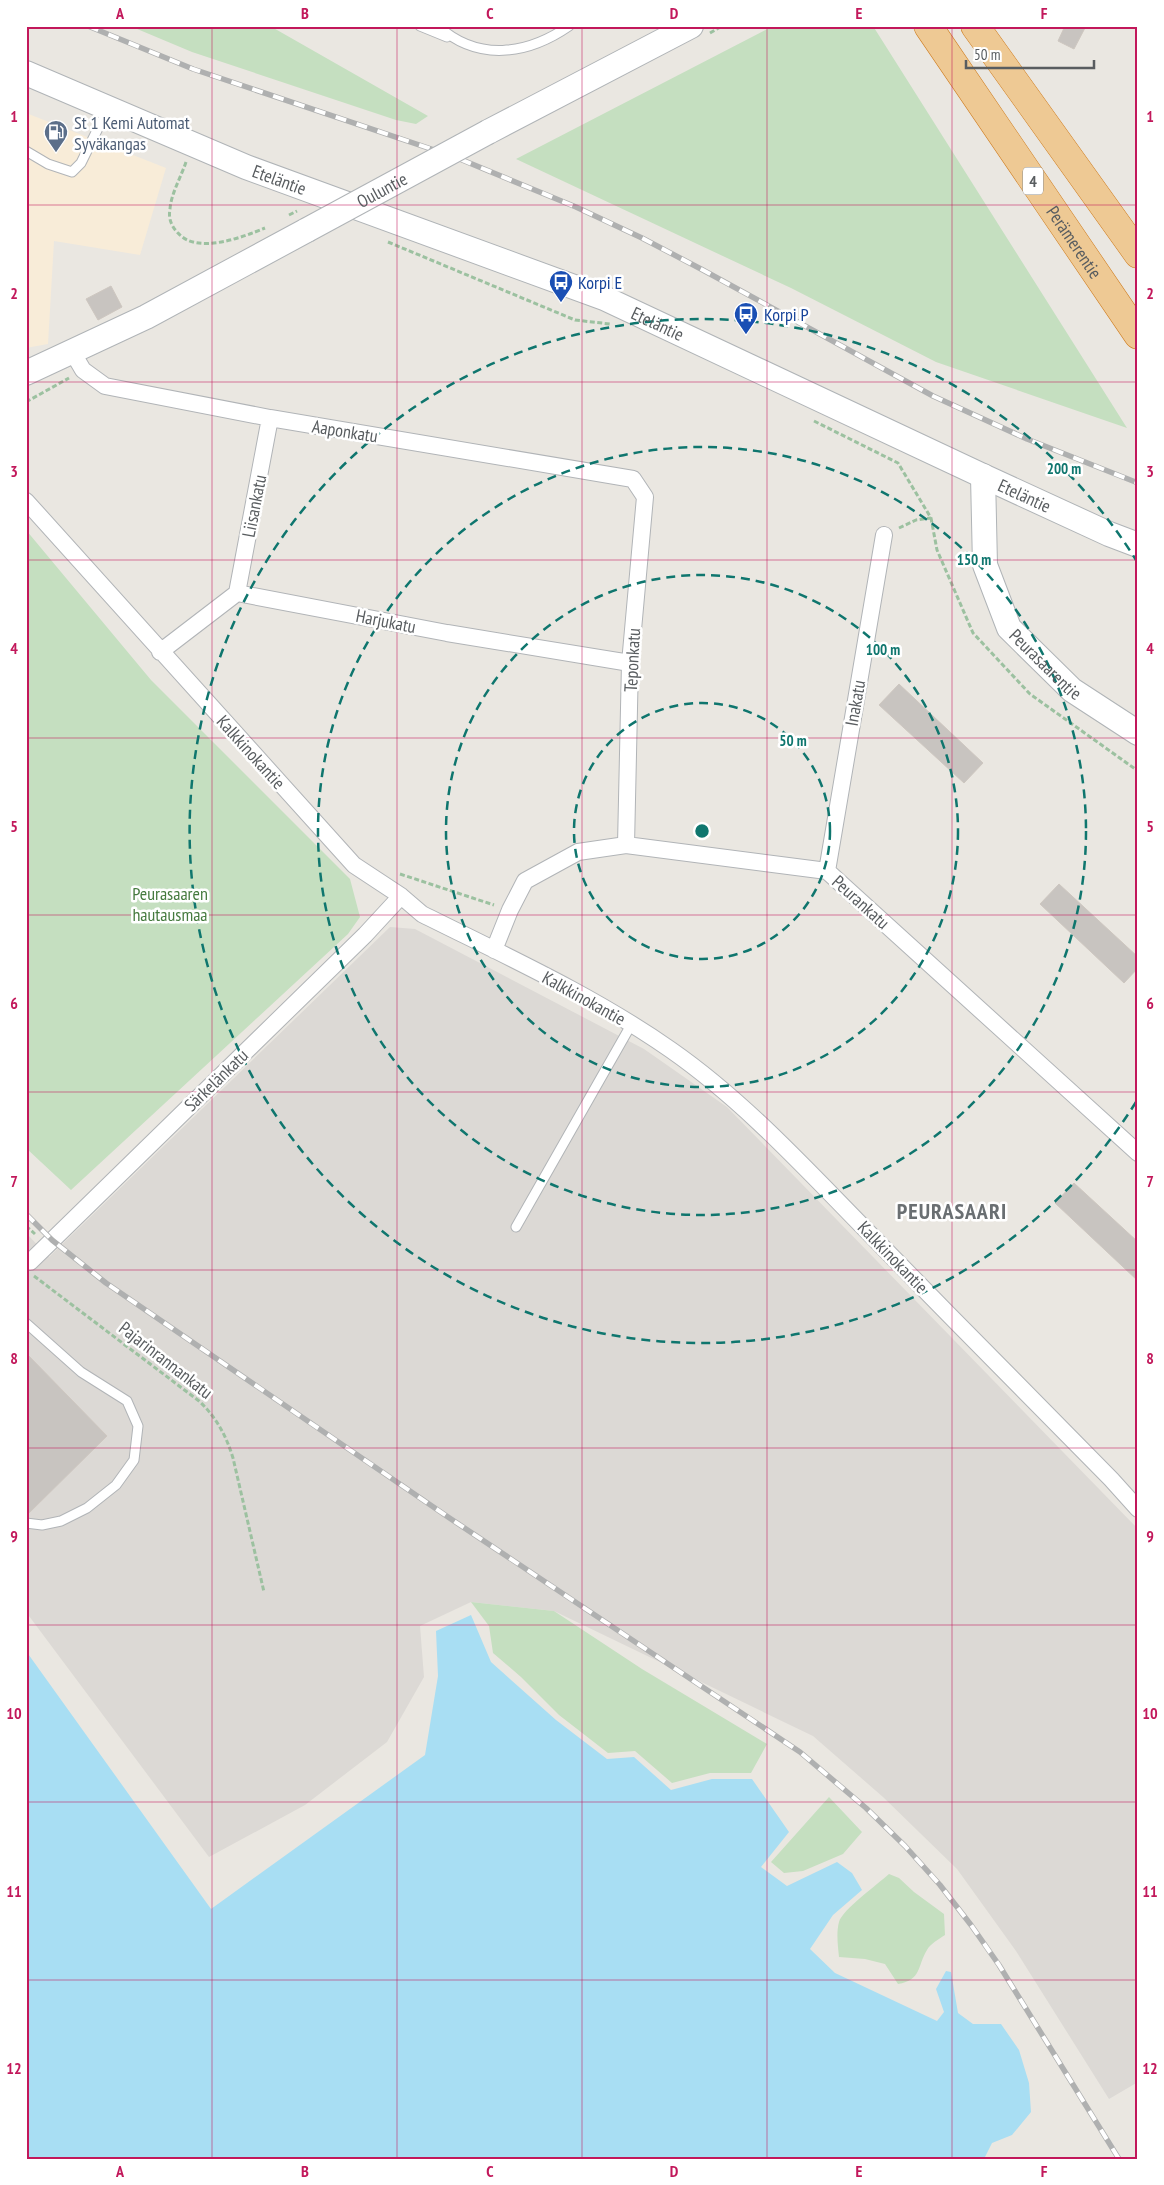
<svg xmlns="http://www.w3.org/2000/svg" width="1164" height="2185" font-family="'PT Sans Narrow',sans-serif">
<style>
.commercial{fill:#f8ecd8}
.industrial{fill:#dcd9d5}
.green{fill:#c5dfc0}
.water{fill:#a8def3}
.building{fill:#c8c4c0;stroke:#cec7c0}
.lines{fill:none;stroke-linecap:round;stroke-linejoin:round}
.lane-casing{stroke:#b1b4b7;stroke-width:11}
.street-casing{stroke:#b1b4b7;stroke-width:18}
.secondary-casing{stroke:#b0b4b7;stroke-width:26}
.highway-casing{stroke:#ce7b1d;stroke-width:29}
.path{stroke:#9cc1a0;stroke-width:3;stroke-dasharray:5 2.5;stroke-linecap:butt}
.lane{stroke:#fff;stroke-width:9}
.street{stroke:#fff;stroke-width:16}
.secondary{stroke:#fff;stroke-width:24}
.highway{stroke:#eec994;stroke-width:28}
.rail-casing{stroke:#afb0b0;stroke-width:5.5}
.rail{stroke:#fff;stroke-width:4;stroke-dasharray:11;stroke-linecap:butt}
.secondary-bridge-casing{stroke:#b0b4b7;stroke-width:26;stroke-linecap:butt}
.path-bridge{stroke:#9cc1a0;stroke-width:3;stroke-dasharray:5 2.5;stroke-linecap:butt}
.secondary-bridge{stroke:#fff;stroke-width:24}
.grid{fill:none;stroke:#c2185b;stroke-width:1;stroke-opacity:0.55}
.ring{fill:none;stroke:#0f766e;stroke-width:2.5;stroke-dasharray:9 6}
.labels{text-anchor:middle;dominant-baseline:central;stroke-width:5;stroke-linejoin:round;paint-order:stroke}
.shield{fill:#fff;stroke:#8b8e90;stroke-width:1}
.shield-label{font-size:16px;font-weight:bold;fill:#595d60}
.service-label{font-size:18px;fill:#4e5e75;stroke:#fff;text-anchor:start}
.street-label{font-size:18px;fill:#595d60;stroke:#fff}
.transit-label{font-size:18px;fill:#164399;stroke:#fff;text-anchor:start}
.park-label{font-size:18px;fill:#457a3e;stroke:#fff}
.district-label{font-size:22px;font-weight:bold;letter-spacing:1px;fill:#6a6f72;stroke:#fff}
.centre{fill:#0f766e;stroke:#fff;stroke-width:2.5}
.ring-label{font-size:15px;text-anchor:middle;font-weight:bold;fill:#0f766e;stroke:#fff;stroke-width:5;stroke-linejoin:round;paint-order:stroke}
.neatline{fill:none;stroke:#c2185b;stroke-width:2}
.grid-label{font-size:16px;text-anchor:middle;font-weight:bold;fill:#c2185b}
</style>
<rect width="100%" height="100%" fill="#eae7e1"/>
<path class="commercial" d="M26,113L166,168L140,255L54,241L48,344L26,348Z"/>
<path class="industrial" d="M390,927L415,929L644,1049L727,1107L1138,1529V2082L1109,2099L1016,1951L957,1869L883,1797L813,1736L554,1611L471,1602L420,1626L424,1677L387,1742L305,1805L209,1857L29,1616H26V1233L49,1257Z"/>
<path class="green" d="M130,26H270L428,116L416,124L396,120L192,52Z
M773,26H873L1127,428L936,362L791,288L516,159Z
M26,530L151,680L350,879L360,917L348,934L71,1190L26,1148Z
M471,1602L554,1611L642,1669L767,1744L751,1773H710L672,1783L635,1751L608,1753L559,1715L521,1677L493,1653L489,1626Z
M829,1797L862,1832L843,1854L803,1871L784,1873L771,1862Z
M889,1874L899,1878L914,1892L944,1914L945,1935C939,1939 930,1944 927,1950C917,1966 922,1980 898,1984L885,1964L865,1959L839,1957C838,1946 836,1933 839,1922C842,1910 878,1884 889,1874Z"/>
<path class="water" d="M471,1615L491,1662L556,1720L607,1759L634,1757L671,1790L712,1779H752L789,1832L761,1867L787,1886L837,1862L852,1873L862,1890L833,1915L810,1949L835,1973L937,2021L944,2012L936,1989L946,1971L951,1972L958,2013L973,2024H1001L1019,2050L1029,2083L1031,2112L1012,2135L992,2143L984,2159H26V1651L211,1909L425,1755L438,1676L436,1631Z"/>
<path class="building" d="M1065,26H1086L1074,49L1058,41Z
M111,286L122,307L98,320L86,299Z
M899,684L983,763L964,783L879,705Z
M1059,884L1138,957V968L1124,983L1040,904Z
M1074,1183L1138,1242V1281L1055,1203Z
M26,1353L107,1436L26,1516Z"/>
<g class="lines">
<g class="lane-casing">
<path id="lane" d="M420,26L447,37
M438,26C478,62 527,55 569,26
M26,151L48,164L72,172L81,163L107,110
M516,1227L631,1025
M26,1323L81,1372L127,1401L138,1426L134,1460L116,1485L87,1508L61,1521L42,1525L26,1523"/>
</g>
<g class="street-casing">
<path id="street" d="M73,353L83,370L105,386L270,418L633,479L645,497L630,663L626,845
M26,501L354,865L401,896L422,914C506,956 594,996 671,1050C744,1101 805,1168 867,1231C948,1314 1029,1396 1111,1479L1138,1509
M237,593L270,418
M160,652L237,593L447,633L630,663
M827,871L884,535
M494,950L510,910L525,881L578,852L626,845L827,871L1138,1153
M30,1262L365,935L401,896"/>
</g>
<g class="secondary-casing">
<g id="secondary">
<path id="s1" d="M26,73L246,167L604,298L983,476L1109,534L1138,545"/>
<path d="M488,132L691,26"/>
<path d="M26,373L146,317L307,230"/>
<path id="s2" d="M983,476L985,565L1009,628L1072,690L1138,733"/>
</g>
</g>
<g class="highway-casing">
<g id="highway">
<path id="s3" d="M928,26L1138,335"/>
<path d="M975,26L1138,254"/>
</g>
</g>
<path class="path" d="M710,33L722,26
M186,162C181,177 171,194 170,209C168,219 172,227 178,233C197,255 243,237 265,228
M388,242L575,320L610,324
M26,402L69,378
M814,421L898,463L931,518L937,550L973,633L1030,694L1138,771
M899,528L916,520L931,518
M400,874L494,905
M26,1226L35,1234
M34,1276L199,1401C216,1417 226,1435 233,1458L264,1592"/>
<use href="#lane" class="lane"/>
<use href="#street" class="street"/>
<use href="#secondary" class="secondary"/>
<use href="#highway" class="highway"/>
<g class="rail-casing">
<path id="rail" d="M88,26L193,69L455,157L576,207L642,238L701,269L933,396L1027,439L1138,483
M26,1214L52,1240L106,1283L448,1517L800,1752L866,1808L905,1846L940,1885L971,1925L999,1965L1119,2159"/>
</g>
<use href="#rail" class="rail"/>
<g class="secondary-bridge-casing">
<g id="secondary-bridge">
<path id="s4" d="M307,230L488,132"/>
</g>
</g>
<path class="path-bridge" d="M289,215L297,211"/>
<use href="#secondary-bridge" class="secondary-bridge"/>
</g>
<path class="grid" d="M212,26V2159M397,26V2159M582,26V2159M767,26V2159M952,26V2159M26,205H1138M26,382H1138M26,560H1138M26,738H1138M26,915H1138M26,1092H1138M26,1270H1138M26,1448H1138M26,1625H1138M26,1802H1138M26,1980H1138"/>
<g class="ring">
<circle cx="702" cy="831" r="128"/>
<circle cx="702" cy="831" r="256"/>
<circle cx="702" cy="831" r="384"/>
<path d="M1136 1102A512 512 0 1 1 1136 560"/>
</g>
<defs>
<g id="fuel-pin" transform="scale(1.25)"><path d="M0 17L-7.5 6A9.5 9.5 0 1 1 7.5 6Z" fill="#5c6f8a" stroke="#fff"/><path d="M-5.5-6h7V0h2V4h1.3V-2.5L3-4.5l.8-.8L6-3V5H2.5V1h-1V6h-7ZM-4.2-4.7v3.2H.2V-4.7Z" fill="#fff"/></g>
<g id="bus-pin" transform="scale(1.25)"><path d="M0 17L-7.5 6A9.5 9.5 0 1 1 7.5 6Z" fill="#1a4fb4" stroke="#fff"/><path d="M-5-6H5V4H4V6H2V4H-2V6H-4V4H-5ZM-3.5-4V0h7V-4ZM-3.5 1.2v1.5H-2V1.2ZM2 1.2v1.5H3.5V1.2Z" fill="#fff"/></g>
</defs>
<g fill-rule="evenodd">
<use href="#fuel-pin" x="56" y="132"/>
<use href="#bus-pin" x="561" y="282"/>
<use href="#bus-pin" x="746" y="314"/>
</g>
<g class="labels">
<rect class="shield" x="1023" y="167.5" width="20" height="27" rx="4"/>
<g class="shield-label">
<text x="1033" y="181">4</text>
</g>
<g class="service-label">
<text x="74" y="122">St 1 Kemi Automat<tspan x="74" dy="21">Syväkangas</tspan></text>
</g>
<g class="street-label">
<text stroke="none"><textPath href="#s1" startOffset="275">Eteläntie</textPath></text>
<text stroke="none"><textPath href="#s4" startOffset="85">Ouluntie</textPath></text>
<text stroke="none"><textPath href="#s3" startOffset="261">Perämerentie</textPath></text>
<text stroke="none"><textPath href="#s1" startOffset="680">Eteläntie</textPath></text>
<text transform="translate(345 431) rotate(9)">Aaponkatu</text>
<text stroke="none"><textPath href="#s1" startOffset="1085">Eteläntie</textPath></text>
<text transform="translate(254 506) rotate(-79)">Liisankatu</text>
<text transform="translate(386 621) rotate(11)">Harjukatu</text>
<text transform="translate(632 660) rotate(-87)">Teponkatu</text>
<text stroke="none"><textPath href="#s2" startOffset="208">Peurasaarentie</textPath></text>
<text transform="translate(855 703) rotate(-80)">Inakatu</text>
<text transform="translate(251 752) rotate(48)">Kalkkinokantie</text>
<text transform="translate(861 902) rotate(42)">Peurankatu</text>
<text transform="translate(584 998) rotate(29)">Kalkkinokantie</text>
<text transform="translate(216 1080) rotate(-44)">Särkelänkatu</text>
<text transform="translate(893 1257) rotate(46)">Kalkkinokantie</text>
<text transform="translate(166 1360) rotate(38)">Pajarinrannankatu</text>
</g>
<g class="transit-label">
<text x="578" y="282">Korpi E</text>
<text x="764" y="314">Korpi P</text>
</g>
<g class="park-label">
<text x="170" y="893">Peurasaaren<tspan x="170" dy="21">hautausmaa</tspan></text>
</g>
<g class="district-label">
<text x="952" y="1211">PEURASAARI</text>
</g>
</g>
<circle cx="702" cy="831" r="8" class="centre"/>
<g class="ring-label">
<text x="1064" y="474">200 m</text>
<text x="974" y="565">150 m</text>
<text x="883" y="655">100 m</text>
<text x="793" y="746">50 m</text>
</g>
<rect width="1164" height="2185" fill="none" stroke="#ffffff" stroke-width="55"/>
<path d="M966 60v8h128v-8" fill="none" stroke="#595d60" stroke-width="2.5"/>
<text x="974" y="60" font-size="15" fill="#595d60" stroke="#ffffff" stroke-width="4" paint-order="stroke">50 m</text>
<rect x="28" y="28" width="1108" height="2130" class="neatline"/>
<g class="grid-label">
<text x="120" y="19">A</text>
<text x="305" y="19">B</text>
<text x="490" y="19">C</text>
<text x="674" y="19">D</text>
<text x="859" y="19">E</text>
<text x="1044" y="19">F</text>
<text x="14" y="122">1</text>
<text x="1150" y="122">1</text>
<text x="14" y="299">2</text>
<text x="1150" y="299">2</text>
<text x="14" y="477">3</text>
<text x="1150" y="477">3</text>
<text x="14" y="654">4</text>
<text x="1150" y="654">4</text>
<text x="14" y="832">5</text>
<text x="1150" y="832">5</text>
<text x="14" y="1009">6</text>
<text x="1150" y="1009">6</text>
<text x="14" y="1187">7</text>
<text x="1150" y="1187">7</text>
<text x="14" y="1364">8</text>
<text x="1150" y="1364">8</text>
<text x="14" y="1542">9</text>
<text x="1150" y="1542">9</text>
<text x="14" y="1719">10</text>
<text x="1150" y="1719">10</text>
<text x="14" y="1897">11</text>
<text x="1150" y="1897">11</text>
<text x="14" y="2074">12</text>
<text x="1150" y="2074">12</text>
<text x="120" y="2177">A</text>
<text x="305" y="2177">B</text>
<text x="490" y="2177">C</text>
<text x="674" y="2177">D</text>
<text x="859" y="2177">E</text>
<text x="1044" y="2177">F</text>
</g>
</svg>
